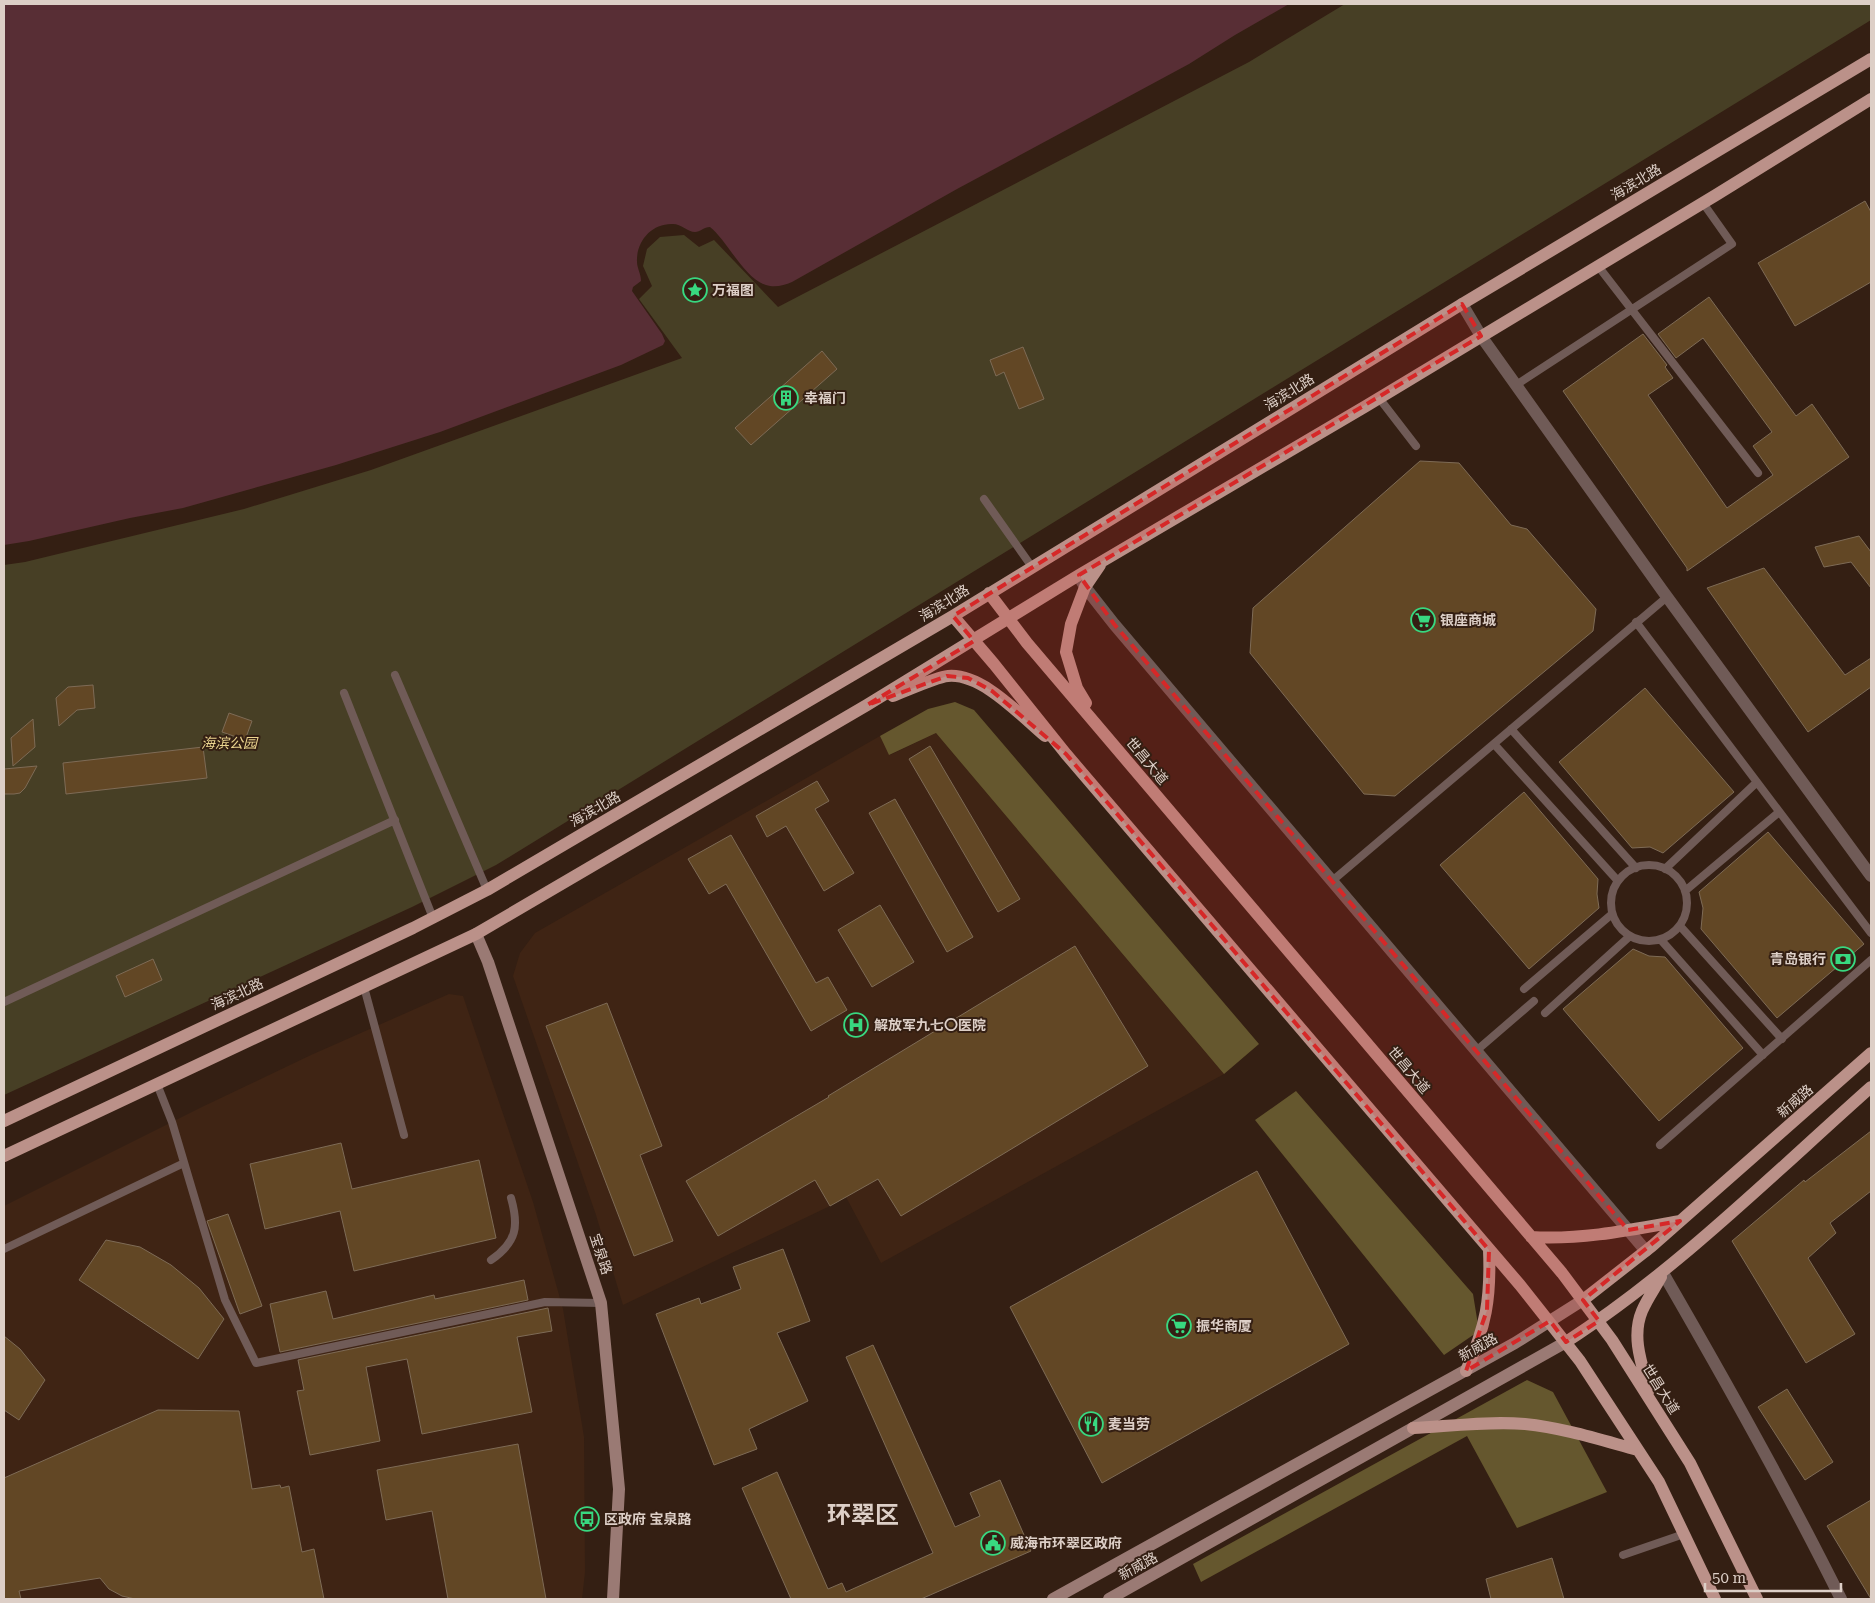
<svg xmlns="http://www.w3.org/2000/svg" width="1875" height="1603" font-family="'Roboto Serif','Noto Sans SC',serif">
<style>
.built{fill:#3f2414}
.green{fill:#473f25}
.forest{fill:#65572e}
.water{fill:#582e35}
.building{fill:#624725;stroke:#7e6b56}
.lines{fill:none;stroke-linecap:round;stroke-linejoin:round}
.lane{stroke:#705b57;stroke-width:8}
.street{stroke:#705b57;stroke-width:12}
.secondary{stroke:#9a7a74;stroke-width:12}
.primary{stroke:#bb9189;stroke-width:12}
.marked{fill:#d62828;fill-opacity:0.2;stroke:#d62828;stroke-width:4;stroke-dasharray:10 6;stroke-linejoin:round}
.labels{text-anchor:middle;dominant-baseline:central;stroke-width:4;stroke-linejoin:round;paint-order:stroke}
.street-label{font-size:14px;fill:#ddcfc7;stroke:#341f13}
.poi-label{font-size:14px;font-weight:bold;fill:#ddcfc7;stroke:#341f13;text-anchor:start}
.park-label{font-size:14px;font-style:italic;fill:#ebd48f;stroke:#341f13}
.town-label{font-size:24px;font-weight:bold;fill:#ddcfc7;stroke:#341f13}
</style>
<rect width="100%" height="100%" fill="#341f13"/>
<path class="built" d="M936,733L1224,1074L881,1263L846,1197L830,1206L623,1305L596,1215L513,976L520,953L535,933L880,736L890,755Z
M449,994L463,996L533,1202L563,1309L584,1437L585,1572L582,1599H4V1206L204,1106L311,1055Z"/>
<path class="green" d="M1345,4H1871V20L496,865L412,907L4,1095V565L25,562L244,509L371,470L682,358L639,299L652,286L643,266L647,249L660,237L684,235L699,247L714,240L778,307L1249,62Z"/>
<path class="forest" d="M955,702L974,710L1259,1044L1224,1074L936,733L889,755L880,736L928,709Z
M1296,1091L1473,1294L1479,1331L1444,1355L1255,1120Z
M1527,1380L1553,1392L1607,1492L1517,1528L1467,1436L1201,1582L1193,1564Z"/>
<path class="water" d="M4,4H1289L1235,35L1189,64L957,189L792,282C785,285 778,287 770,286C746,283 728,241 710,227C704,227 700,232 695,232C688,232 681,224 673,224C652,223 636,241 637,262C637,268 641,274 641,281L633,287L632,291L662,334L665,341L663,345L621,365L556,389L440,432L336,465L183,508L130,518L29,541L4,545Z"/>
<path class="building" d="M1865,201L1871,212V282L1795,326L1758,263Z
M1709,297L1796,416L1812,404L1849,457L1687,571V568L1563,391L1643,334L1667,365L1665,367L1673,378L1648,395L1727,508L1773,475L1753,446L1772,432L1703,338L1676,358L1658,334Z
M1023,347L1044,399L1019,409L1004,372L996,376L990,360Z
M822,351L837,369L751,445L735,428Z
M1420,461L1459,463L1511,525L1527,529L1596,609L1593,631L1395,796L1364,794L1250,653L1253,608Z
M1859,536L1871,552V588L1851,562L1824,567L1815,547Z
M1764,568L1845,675L1871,658V687L1808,732L1707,588Z
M93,685L95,708L77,710L59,726L56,698L68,687Z
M1645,688L1734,792L1663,853L1650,847L1632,848L1559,762Z
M229,713L252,721L245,740L222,732Z
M33,719L35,747L13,766L11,738Z
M930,746L1020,899L998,912L909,759Z
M203,747L207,778L66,794L63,763Z
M37,766L25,788L20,793L14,794H4V769Z
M817,781L829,801L815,809L854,873L824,891L786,826L767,837L756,816Z
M1524,792L1598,879L1597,894L1599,908L1529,969L1440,865Z
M895,799L973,937L947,952L869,813Z
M1768,832L1864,944L1777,1018L1701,929L1703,908L1699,892Z
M731,835L816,983L828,977L847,1010L811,1031L726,884L709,894L688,859Z
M880,905L914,962L872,987L838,930Z
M1075,946L1148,1066L901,1216L878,1179L830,1206L815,1180L718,1236L686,1181L829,1097L828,1096Z
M1633,949L1649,956L1665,957L1743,1048L1659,1121L1563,1009Z
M153,959L162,980L125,997L116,976Z
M607,1003L662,1146L640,1155L673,1241L634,1256L546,1026Z
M1871,1131V1191L1830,1223L1836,1233L1808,1258L1855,1334L1806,1363L1732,1241L1804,1180L1805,1182Z
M341,1143L352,1189L479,1160L496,1238L354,1271L340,1211L265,1229L250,1164Z
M1257,1171L1349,1344L1102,1483L1010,1307Z
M228,1214L262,1306L240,1314L207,1221Z
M106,1240L140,1247L171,1265L199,1288L224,1319L198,1359L79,1280Z
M783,1249L810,1321L777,1333L808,1401L749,1429L757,1449L714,1465L656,1314L699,1298L701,1304L741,1289L733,1267Z
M524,1280L528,1300L280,1352L270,1304L326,1291L333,1319L434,1295L435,1299Z
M548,1308L552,1331L517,1337L532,1412L422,1434L407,1359L366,1367L380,1441L310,1455L297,1391L304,1390L298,1360Z
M4,1336L20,1349L45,1380L19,1420L4,1410Z
M873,1345L955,1527L980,1516L970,1493L1000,1480L1031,1551L921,1599H791L742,1488L777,1472L828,1589L842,1583L846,1592L933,1553L846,1357Z
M1787,1389L1833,1462L1805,1480L1758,1407Z
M158,1410L239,1411L252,1489L280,1485L281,1488L289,1486L302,1552L314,1549L324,1599H135L122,1596L109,1589L100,1578L19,1591L21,1599H4V1478Z
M518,1444L546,1599H448L432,1511L386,1520L377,1470Z
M1871,1500V1599L1827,1526Z
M1552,1558L1564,1599H1491L1486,1579Z"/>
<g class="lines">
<path class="lane" d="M1598,266L1758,473
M1516,385L1732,244L1703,203
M1379,398L1416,446
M984,499L1032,567
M1636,622L1871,933
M395,675L487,890
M344,693L433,918
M1511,729L1636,868
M1494,744L1618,881
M1611 903a38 38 0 1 1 76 0a38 38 0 1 1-76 0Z
M1665,869L1757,782
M1332,881L1667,597
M1685,891L1779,812
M1680,926L1782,1039
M1661,940L1763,1055
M364,987L404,1135
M1524,989L1612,914
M4,1002L395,820
M1545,1013L1630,936
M1476,1051L1534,1001
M157,1084L172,1122L225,1300L256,1363L545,1302L601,1303
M1660,1145L1871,960
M4,1249L184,1163
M491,1260C517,1242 519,1226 511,1198
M1623,1555L1684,1534"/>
<path class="street" d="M1462,304L1481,336L1662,590L1871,876
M1081,580L1085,587L1114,624L1646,1251
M1663,1273C1725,1380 1786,1488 1841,1599"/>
<path class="secondary" d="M476,934L488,962L601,1303L619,1489L613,1599
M1053,1599L1515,1343L1583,1300
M1109,1599L1566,1342"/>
<path class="primary" d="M989,593L1027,643L1562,1273L1612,1340L1690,1463L1757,1599
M953,616L994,664L1066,754L1520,1285L1580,1361L1659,1482L1715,1599
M893,696C906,691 936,677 948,676C982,673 1020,715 1045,736
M1086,703L1077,688L1066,652L1071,624L1085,587L1100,565
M4,1121L413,928L487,890L953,616L1462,304L1871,59
M4,1156L476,934L867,705L1079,575L1366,406L1716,195L1871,99
M1531,1237C1582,1240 1630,1230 1680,1221
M1583,1300L1652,1246L1871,1053
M1566,1342C1677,1270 1772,1175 1871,1087
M1466,1371C1486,1326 1491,1299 1489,1250
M1649,1390C1642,1365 1631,1337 1642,1311C1647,1299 1655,1288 1661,1277
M1413,1428C1450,1426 1489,1421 1525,1424C1564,1428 1601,1440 1638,1450"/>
</g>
<path class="marked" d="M1462,304L1481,336L1079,575L1114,624L1628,1230L1680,1221L1583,1300L1599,1321L1566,1342L1550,1321L1466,1371L1487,1310L1489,1250L1066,754L992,691L968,678L947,676L867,705L974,641L953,616Z"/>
<defs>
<g id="sight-ring" transform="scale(1.25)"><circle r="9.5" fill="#341f13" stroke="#38d880" stroke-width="1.5"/><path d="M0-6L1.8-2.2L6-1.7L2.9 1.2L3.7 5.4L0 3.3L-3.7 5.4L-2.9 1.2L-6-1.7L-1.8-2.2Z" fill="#38d880"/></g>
<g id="building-ring" transform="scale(1.25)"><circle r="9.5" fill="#341f13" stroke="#38d880" stroke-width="1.5"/><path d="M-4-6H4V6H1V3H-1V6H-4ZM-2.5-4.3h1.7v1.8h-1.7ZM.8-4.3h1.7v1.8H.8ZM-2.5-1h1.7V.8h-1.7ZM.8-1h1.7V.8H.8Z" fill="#38d880"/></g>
<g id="supermarket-ring" transform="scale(1.25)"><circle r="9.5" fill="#341f13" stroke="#38d880" stroke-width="1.5"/><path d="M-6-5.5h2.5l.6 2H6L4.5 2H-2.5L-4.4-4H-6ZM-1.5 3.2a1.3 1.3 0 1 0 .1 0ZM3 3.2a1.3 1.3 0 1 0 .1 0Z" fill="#38d880"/></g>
<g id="bank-ring" transform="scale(1.25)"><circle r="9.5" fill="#341f13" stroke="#38d880" stroke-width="1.5"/><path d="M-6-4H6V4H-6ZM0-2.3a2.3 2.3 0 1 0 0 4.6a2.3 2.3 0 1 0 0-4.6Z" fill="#38d880"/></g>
<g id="hospital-ring" transform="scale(1.25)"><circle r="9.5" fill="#341f13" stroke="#38d880" stroke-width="1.5"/><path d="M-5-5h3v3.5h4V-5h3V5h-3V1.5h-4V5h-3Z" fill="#38d880"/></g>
<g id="restaurant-ring" transform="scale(1.25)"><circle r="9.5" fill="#341f13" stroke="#38d880" stroke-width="1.5"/><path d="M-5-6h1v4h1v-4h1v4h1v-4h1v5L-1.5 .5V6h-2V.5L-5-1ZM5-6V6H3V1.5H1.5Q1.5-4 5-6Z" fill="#38d880"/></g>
<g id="bus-ring" transform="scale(1.25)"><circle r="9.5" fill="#341f13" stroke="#38d880" stroke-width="1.5"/><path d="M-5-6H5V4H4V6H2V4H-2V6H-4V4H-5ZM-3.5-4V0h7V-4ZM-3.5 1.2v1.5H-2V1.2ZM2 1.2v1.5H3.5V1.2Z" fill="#38d880"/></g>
<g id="civic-ring" transform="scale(1.25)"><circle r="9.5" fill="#341f13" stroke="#38d880" stroke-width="1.5"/><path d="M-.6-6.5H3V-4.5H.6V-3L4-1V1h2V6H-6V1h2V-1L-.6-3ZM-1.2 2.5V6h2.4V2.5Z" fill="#38d880"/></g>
</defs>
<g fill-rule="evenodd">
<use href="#sight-ring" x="695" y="290"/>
<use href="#building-ring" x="786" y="398"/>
<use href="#supermarket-ring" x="1423" y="620"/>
<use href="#bank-ring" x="1843" y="959"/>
<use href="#hospital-ring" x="856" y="1025"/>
<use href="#supermarket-ring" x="1179" y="1326"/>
<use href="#restaurant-ring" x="1091" y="1424"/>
<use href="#bus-ring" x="587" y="1519"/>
<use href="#civic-ring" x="993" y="1543"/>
</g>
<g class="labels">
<g class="street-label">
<text transform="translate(1636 182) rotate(-31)">海滨北路</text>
<text transform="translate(1289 392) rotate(-32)">海滨北路</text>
<text transform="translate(944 603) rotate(-32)">海滨北路</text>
<text transform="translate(1147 761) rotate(50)">世昌大道</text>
<text transform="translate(595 809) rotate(-30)">海滨北路</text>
<text transform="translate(237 994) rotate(-25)">海滨北路</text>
<text transform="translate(1409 1070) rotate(50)">世昌大道</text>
<text transform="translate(1795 1101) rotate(-41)">新威路</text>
<text transform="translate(601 1254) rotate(72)">宝泉路</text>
<text transform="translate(1478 1347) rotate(-29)">新威路</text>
<text transform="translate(1661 1389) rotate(58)">世昌大道</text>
<text transform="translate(1138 1566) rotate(-29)">新威路</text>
</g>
<g class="poi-label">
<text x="712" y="290">万福图</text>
<text x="804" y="398">幸福门</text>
<text x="1440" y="620">银座商城</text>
<text x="1826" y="959" text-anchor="end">青岛银行</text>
<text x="874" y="1025">解放军九七〇医院</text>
<text x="1196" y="1326">振华商厦</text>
<text x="1108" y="1424">麦当劳</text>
<text x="604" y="1519">区政府 宝泉路</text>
<text x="1010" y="1543">威海市环翠区政府</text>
</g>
<g class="park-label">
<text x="229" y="743">海滨公园</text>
</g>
<g class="town-label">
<text x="863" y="1515">环翠区</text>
</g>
</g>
<rect width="1875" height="1603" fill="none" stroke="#ddcfc7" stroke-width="10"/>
<path d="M1705 1583v8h136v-8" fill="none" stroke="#ddcfc7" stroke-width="2.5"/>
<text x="1712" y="1583" font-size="15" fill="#ddcfc7" stroke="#341f13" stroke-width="4" paint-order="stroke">50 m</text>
</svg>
